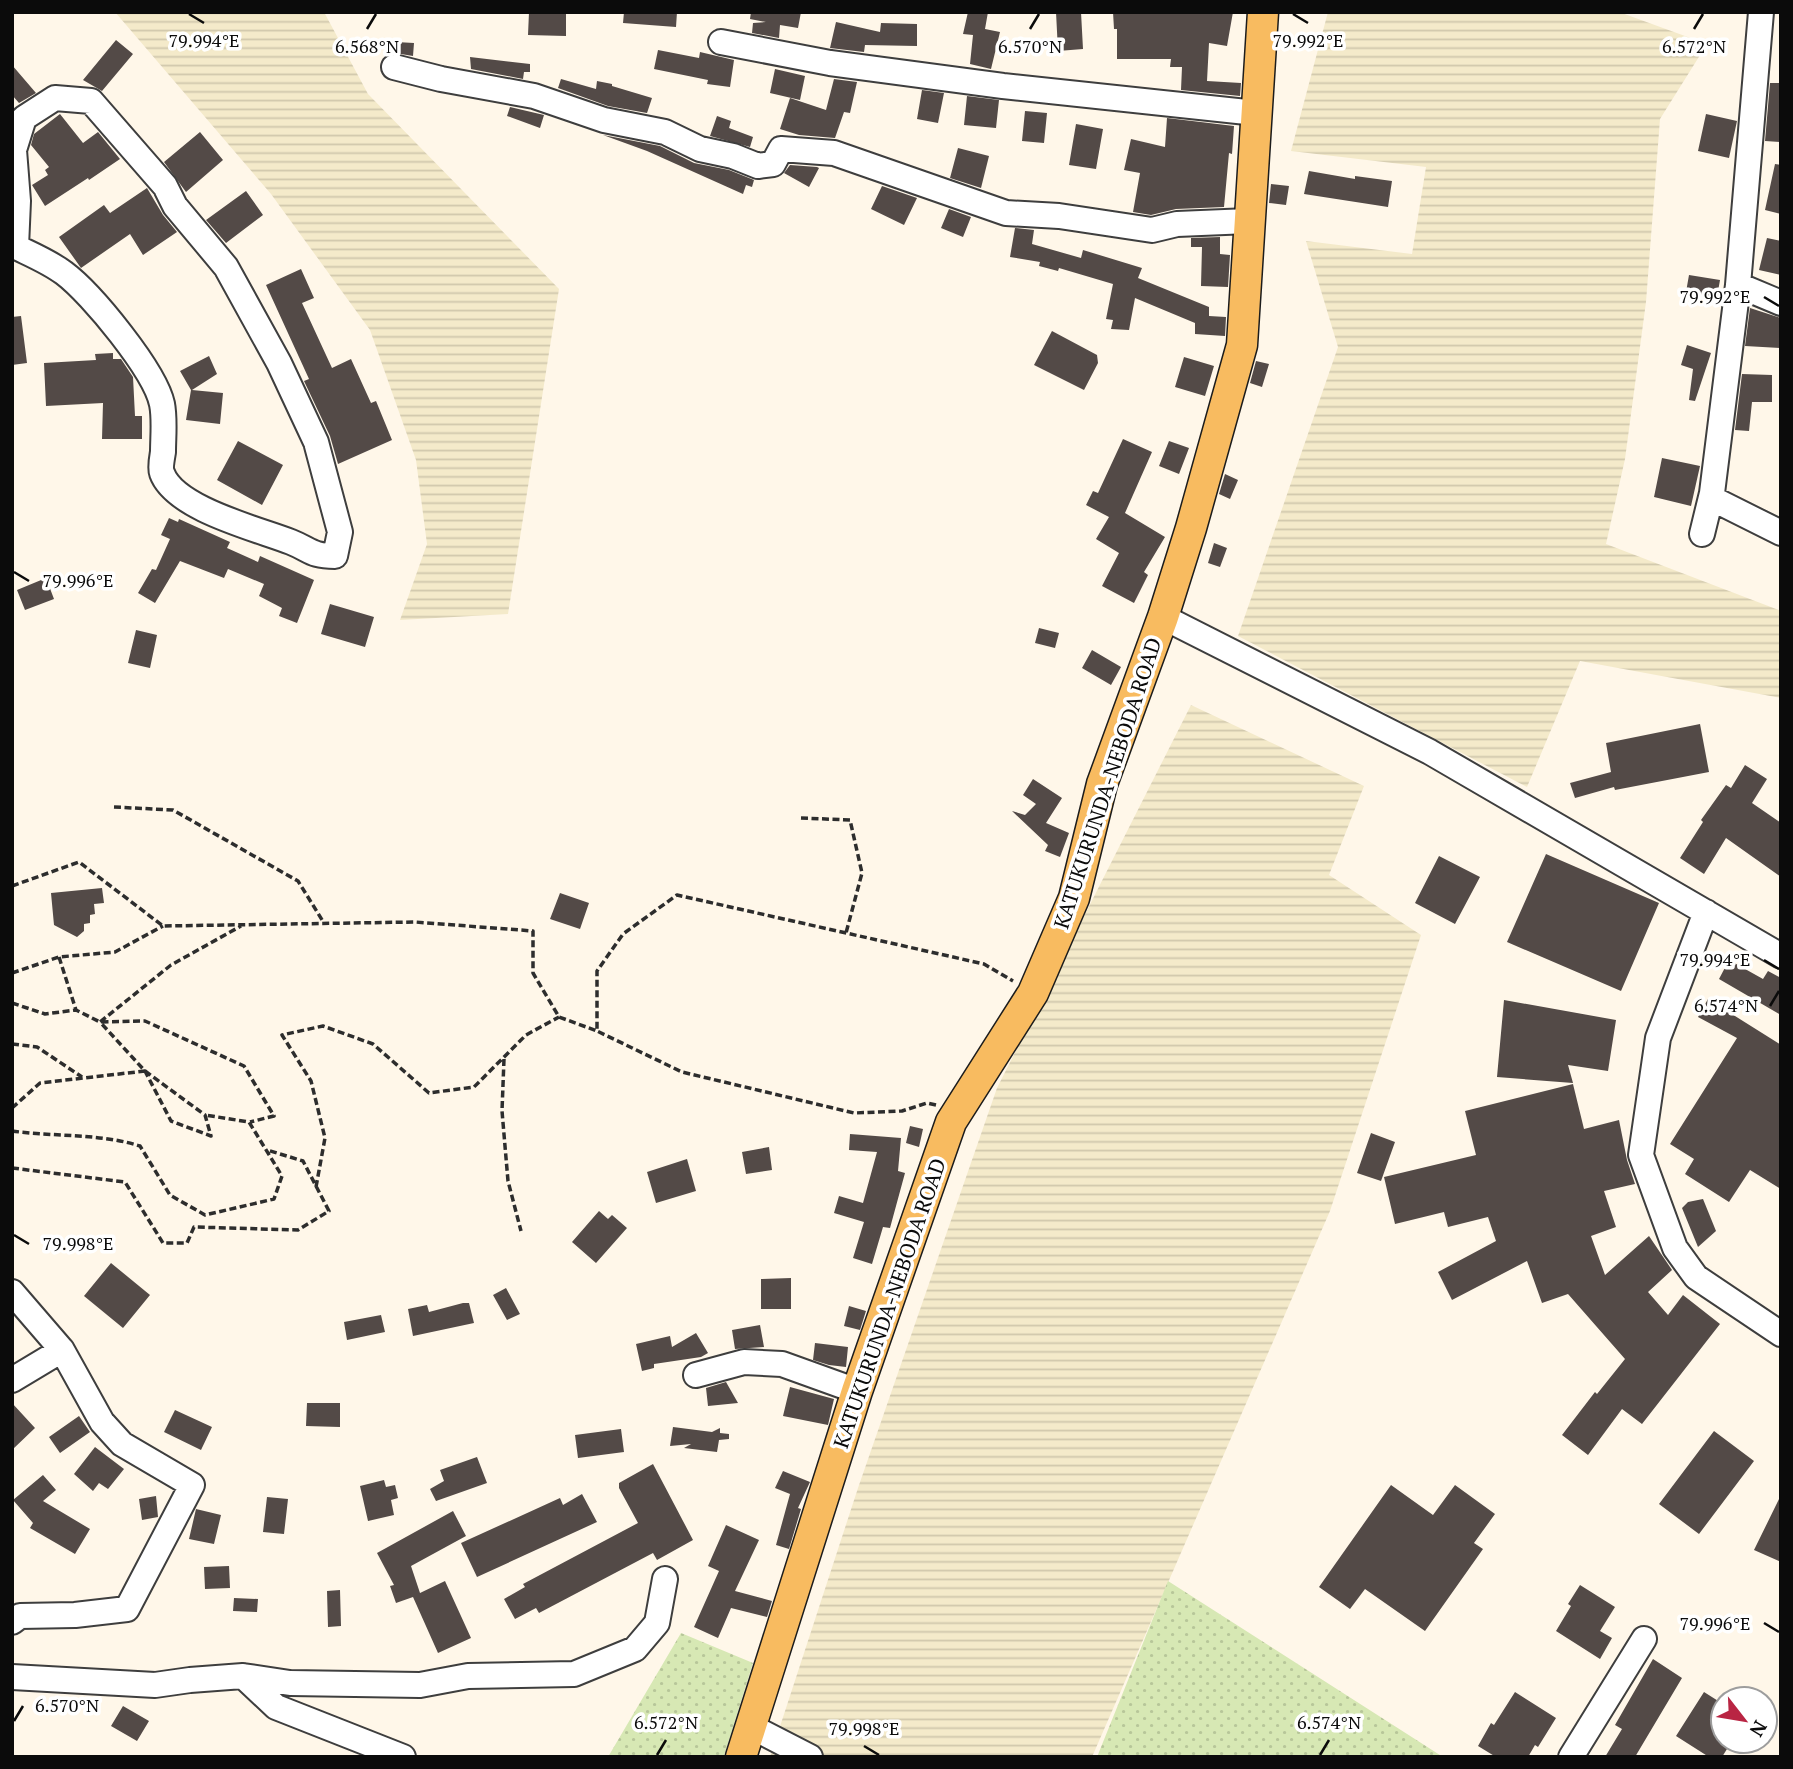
<svg xmlns="http://www.w3.org/2000/svg" width="1793" height="1769" font-family="'PT Serif',serif">
<style>
.farmland{fill:url(#farmland-rules)}
.grass{fill:url(#grass-dots)}
.building{fill:#534a47}
.lines{fill:none;stroke-linecap:round;stroke-linejoin:round}
.minor-casing{stroke:#3e3e3e;stroke-width:28}
.major-casing{stroke:#1c1c1c;stroke-width:33}
.path{stroke:#2d2d2d;stroke-width:3.5;stroke-dasharray:7 3.5;stroke-linecap:butt}
.minor{stroke:#fff;stroke-width:24}
.major{stroke:#f8bb60;stroke-width:30}
.ticks{fill:none;stroke:#0b0b0b;stroke-width:2.5}
.labels{text-anchor:middle;dominant-baseline:central;stroke-width:7;stroke-linejoin:round;paint-order:stroke}
.street-label{font-size:21px;fill:#0b0b0b;stroke:#fff}
.ticks-label{font-size:18px;text-anchor:middle;fill:#0b0b0b;stroke:#fff;stroke-width:7;stroke-linejoin:round;paint-order:stroke}
</style>
<defs>
<pattern id="farmland-rules" width="6" height="5" patternUnits="userSpaceOnUse" patternTransform="scale(1.75)"><rect width="6" height="5" fill="#f4eaca"/><path d="M0 2.5h6" fill="none" stroke="#d0c7ac"/></pattern>
<pattern id="grass-dots" width="8" height="8" patternUnits="userSpaceOnUse" patternTransform="scale(1.75)"><rect width="8" height="8" fill="#d7e8b4"/><path d="M2 2h.1M6 6h.1" fill="none" stroke="#b7c699" stroke-width="1.8" stroke-linecap="round"/></pattern>
</defs>
<rect width="100%" height="100%" fill="#fff7e9"/>
<path class="farmland" d="M115,12H324L368,94L559,289L508,614L400,620L427,544L416,460L370,330L271,194Z
M1328,12H1619L1707,44L1660,119L1646,302L1625,459L1606,544L1781,611V698L1580,661L1527,787L1238,636L1338,347L1306,241L1412,254L1426,167L1291,151Z
M1191,705L1364,786L1329,875L1421,935L1330,1211L1092,1757H770L858,1488L997,1088Z"/>
<path class="grass" d="M1168,1581L1443,1757H1097Z
M681,1633L753,1663L724,1756L608,1757Z"/>
<path class="building" d="M529,12H566V36L528,35Z
M624,12H677L676,27L623,23Z
M751,12H801L798,28L780,25L779,38L752,33L753,23L766,22L750,19Z
M968,12H988L985,29L1000,32L991,69L970,64L973,35L963,34Z
M1056,12H1081L1083,49L1058,51Z
M1113,12H1233L1227,46L1209,43L1207,81L1241,83L1240,96L1181,90L1182,67H1170L1171,59H1117V29H1114Z
M836,22L880,32L881,23L917,24V46L865,45L864,52L830,48Z
M116,40L133,54L102,91L83,80Z
M396,42L414,43L413,56L395,53Z
M658,50L699,58L700,52L734,60L730,87L707,84L708,80L654,69Z
M470,57L530,64V72H524L523,79L471,69Z
M12,65L36,93L19,103L12,95Z
M775,69L805,76L800,100L770,93Z
M561,79L596,89L597,81L612,84V86L652,98L647,113L608,106L558,88Z
M834,79L857,82L850,113L844,112L835,138L799,135L780,129L790,98L826,110Z
M1770,83H1781V142L1765,141Z
M922,90L944,93L938,123L917,119Z
M967,96L999,100L996,128L964,125Z
M510,107L544,115L540,128L507,116Z
M1025,111L1047,113L1044,143L1022,141Z
M60,114L83,143L98,132L120,159L89,180L88,178L45,206L32,185L48,175L45,170L49,167L31,145L34,134Z
M1706,114L1737,121L1729,158L1698,151Z
M717,116L731,121L729,128L753,137L750,147L710,136Z
M1167,118L1234,126L1232,154L1229,153L1224,207L1176,209L1151,215L1133,212L1140,173L1124,170L1131,139L1165,147Z
M1076,124L1103,129L1096,169L1069,165Z
M200,132L223,160L186,192L164,162Z
M603,135L660,146L694,163L729,170L754,180L752,187L746,185L743,194L647,151Z
M958,148L989,156L981,188L950,178Z
M1775,164L1781,165V214L1765,210Z
M790,165L817,167L819,168L809,187L784,173Z
M1309,171L1355,179V176L1392,181L1388,207L1304,194Z
M1271,184L1289,186L1286,205L1269,203Z
M882,186L917,198L904,225L871,209Z
M147,188L163,215L177,232L143,255L130,234L81,268L59,237L104,205L110,213Z
M246,191L263,215L226,243L206,220Z
M949,209L971,217L963,237L941,228Z
M1015,228L1034,230L1032,244L1081,258L1083,250L1142,268L1138,278L1209,307V316L1226,317L1225,336L1195,334V323L1135,298L1129,330L1111,329L1113,320L1106,319L1113,284L1059,268L1058,271L1039,266L1040,262L1010,257Z
M1220,237V254L1230,255L1228,287L1201,286L1202,247H1191V238Z
M1767,238L1781,241V275L1759,270Z
M301,269L314,298L302,303L332,368L351,359L371,403L376,401L392,440L338,464L330,436L304,381L309,379L266,285Z
M1689,275L1720,280L1717,297L1686,292Z
M1750,308L1781,318V348L1745,346Z
M21,316L27,363L12,365V317Z
M1052,331L1097,355L1098,363L1084,390L1034,365Z
M1687,345L1711,353L1695,401L1689,400L1693,369L1681,365Z
M113,353V359H121L133,377L135,416H142V439H102L103,403L46,406L44,363L96,360L95,354Z
M209,356L217,374L192,390L223,393L220,424L186,420L191,390L180,371Z
M1184,357L1214,366L1205,396L1175,387Z
M1256,361L1269,364L1262,387L1250,383Z
M1742,374L1772,375V402H1752L1749,431L1735,430Z
M1123,439L1152,452L1125,513L1165,537L1144,572L1148,575L1134,603L1102,586L1119,553L1096,539L1109,517L1086,505L1093,491L1098,493Z
M238,441L283,465L262,505L217,480Z
M1169,441L1189,448L1179,474L1159,466Z
M1662,458L1700,466L1691,506L1654,497Z
M1225,474L1238,480L1230,499L1219,494Z
M169,518L178,522L179,519L230,542L227,548L258,562L260,556L314,580L297,623L279,616L282,608L259,596L264,584L228,569L224,578L180,561L155,603L138,593L152,569L156,570L170,539L161,535Z
M1214,543L1227,548L1220,567L1208,563Z
M46,578L54,599L25,610L17,590Z
M330,604L374,617L365,647L321,634Z
M1039,628L1059,633L1055,648L1035,643Z
M136,630L157,635L150,668L128,663Z
M1092,650L1121,667L1111,685L1082,668Z
M1700,724L1709,772L1615,790L1614,787L1575,798L1570,783L1611,772L1606,743Z
M1745,765L1767,779L1752,803L1781,823V877L1726,838L1704,874L1680,858L1703,822L1701,820L1726,785L1731,788Z
M1033,779L1062,798L1046,823L1069,833L1060,857L1045,851L1048,845L1012,811L1025,815L1036,804L1023,795Z
M1546,854L1659,903L1621,991L1507,942Z
M1439,856L1480,877L1455,924L1415,903Z
M102,888L104,903L94,904L95,914L90,915V923L84,924V931L77,937L54,925L51,893Z
M560,893L589,903L580,929L550,919Z
M1729,960L1763,979L1768,971L1781,978V1015L1719,979Z
M1708,999L1781,1045V1189L1750,1170L1729,1202L1685,1174L1694,1159L1670,1144L1737,1038L1698,1017Z
M1504,1000L1616,1020L1608,1071L1568,1065L1573,1083L1497,1077Z
M1573,1084L1584,1129L1619,1120L1627,1160L1635,1184L1604,1191L1616,1227L1591,1236L1605,1275L1649,1236L1672,1270L1648,1292L1668,1315L1683,1295L1720,1324L1642,1424L1622,1409L1588,1455L1562,1435L1595,1392L1597,1394L1625,1359L1568,1294L1542,1303L1527,1261L1452,1300L1438,1272L1496,1241L1488,1217L1448,1227L1444,1212L1395,1224L1384,1177L1476,1155L1465,1111Z
M910,1126L923,1129L919,1147L906,1143Z
M1371,1133L1395,1142L1381,1181L1357,1173Z
M850,1134L901,1138L898,1171L905,1173L890,1228L883,1227L872,1264L853,1258L864,1222L834,1213L839,1196L863,1203L877,1152L849,1150Z
M769,1147L772,1170L746,1174L742,1152Z
M687,1159L696,1191L656,1203L647,1172Z
M1703,1199L1716,1231L1698,1247L1682,1208L1688,1202Z
M599,1211L608,1219L612,1215L627,1228L596,1263L572,1242Z
M111,1263L150,1295L123,1328L84,1296Z
M791,1278V1309H761V1279Z
M506,1288L520,1314L507,1320L493,1295Z
M463,1303H469L474,1323L413,1336L408,1309L427,1305L429,1312Z
M849,1306L866,1311L860,1330L844,1326Z
M381,1315L385,1332L347,1340L344,1322Z
M760,1325L764,1347L735,1349L732,1330Z
M696,1333L708,1353L701,1357L654,1364V1368L642,1371L636,1344L670,1336L672,1347Z
M815,1343L848,1347L846,1367L829,1365L813,1360Z
M726,1382L738,1403L708,1406L706,1388Z
M790,1387L834,1399L828,1425L783,1416Z
M12,1403L35,1428L12,1450Z
M307,1403H340V1427L306,1426Z
M175,1410L212,1427L201,1450L164,1432Z
M79,1416L90,1432L60,1453L49,1437Z
M673,1427L712,1432L720,1428V1433L729,1434V1439L719,1440L717,1452L684,1448L691,1444L670,1446Z
M621,1429L624,1452L578,1458L575,1435Z
M1714,1431L1754,1461L1699,1534L1659,1504Z
M95,1447L124,1469L108,1489L99,1483L93,1491L74,1474Z
M477,1457L487,1483L436,1501L430,1489L444,1481L440,1470Z
M653,1464L693,1540L657,1560L653,1553L539,1613L536,1608L515,1619L504,1599L525,1587L523,1584L638,1523L619,1488V1483Z
M783,1471L810,1482L798,1508L801,1509L789,1549L776,1545L790,1494L775,1488Z
M43,1475L56,1490L43,1501L90,1529L75,1554L30,1528L33,1523L13,1500Z
M384,1480L386,1487L395,1485L398,1498L391,1500L394,1515L368,1521L360,1486Z
M1391,1485L1433,1515L1455,1485L1495,1514L1474,1543L1483,1549L1425,1631L1365,1589L1350,1609L1319,1587Z
M582,1494L597,1522L477,1577L461,1543L560,1498L563,1505Z
M1781,1495V1562L1754,1550Z
M156,1496L158,1517L142,1520L139,1499Z
M267,1497L288,1499L284,1534L263,1532Z
M196,1509L221,1515L214,1544L189,1539Z
M453,1511L466,1536L411,1566L420,1593L445,1581L471,1638L438,1653L413,1597L396,1603L390,1586L394,1585L377,1553Z
M726,1525L759,1540L735,1591L772,1601L767,1617L731,1608L718,1638L694,1627L719,1571L708,1566Z
M229,1566L230,1588L205,1589L204,1567Z
M1580,1585L1615,1607L1600,1631L1612,1638L1600,1659L1556,1631L1571,1606L1568,1604Z
M340,1590L341,1626L328,1627L327,1591Z
M234,1598L258,1599L257,1612L233,1611Z
M1653,1659L1682,1678L1635,1757H1605L1622,1729L1615,1725Z
M1515,1692L1556,1718L1538,1747L1535,1745L1528,1757H1496L1478,1746L1491,1723L1494,1725Z
M1704,1692L1723,1704V1741H1732L1722,1757H1709L1676,1736Z
M123,1706L149,1721L137,1741L111,1726Z"/>
<g class="lines">
<g class="minor-casing">
<path id="minor" d="M721,42L830,63L1003,86L1256,113
M394,67L441,79L534,96L604,120L665,132L700,149L733,156L758,166L773,164L781,149L834,153L1006,213L1059,216L1152,230L1177,224L1249,221
M12,245C30,254 48,261 64,273C92,294 155,371 162,404C165,419 163,437 163,452C162,458 160,468 162,473C175,509 258,529 291,542C311,550 311,556 335,556L340,532L316,442L279,363L226,267L175,206L165,186L91,101L55,98L24,118L14,150L18,201L16,247
M1738,285L1781,303
M1711,498L1781,533
M1702,534L1712,493L1738,285L1761,12
M1163,617L1430,752L1781,956
M1706,912L1658,1038L1641,1155L1675,1248L1696,1277L1781,1334
M12,1292L62,1350L102,1422L122,1444L192,1485L127,1609L75,1615L20,1616L12,1622
M696,1375L744,1362L782,1364L857,1391
M12,1380L62,1350
M243,1676L276,1707L403,1757
M12,1677L155,1685L190,1680L243,1676L290,1683L420,1685L468,1676L574,1674L635,1649L657,1623L665,1579
M752,1727L810,1757
M1571,1757L1644,1639"/>
</g>
<g class="major-casing">
<path id="major" d="M741,1757L857,1391L951,1122L1033,993L1074,898L1102,784L1163,617L1191,528L1242,345L1263,12"/>
</g>
<path class="path" d="M114,807L173,810L298,881L324,923
M801,818L850,820L862,873L846,933
M12,886L79,862L163,926L415,922L533,931V973L559,1017L597,1031
M59,957L76,1010L100,1022L145,1021L244,1066L274,1116L250,1122
M12,973L59,957L115,952L163,926
M12,1003L45,1014L76,1010
M12,1044L37,1047L82,1077
M504,1059L502,1111L508,1181L521,1231
M145,1071L205,1115L211,1136L171,1121Z
M936,1105L927,1103L902,1111L854,1113L682,1072L597,1031V971L623,934L677,895L984,964L1013,981
M12,1108L40,1083L145,1071L100,1022L171,965L241,926
M12,1131C55,1137 99,1133 140,1146L170,1195L205,1215L274,1199L282,1176L249,1122L205,1115
M12,1168L125,1182L163,1243H187L194,1227L298,1230L329,1211L303,1161L267,1150
M316,1187L325,1138L311,1081L282,1035L323,1026L373,1044L429,1093L474,1087L526,1035L559,1017"/>
<use href="#minor" class="minor"/>
<use href="#major" class="major"/>
</g>
<path class="ticks" d="M189,14L204,23M1293,14L1308,23M367,29L376,14M1030,29L1039,14M1694,29L1703,14M1764,297L1779,306M14,572L29,581M1764,960L1779,969M1770,1006L1779,991M14,1235L29,1244M1764,1623L1779,1632M14,1721L23,1706M864,1746L879,1755M657,1755L666,1740M1320,1755L1329,1740"/>
<g class="labels">
<g class="street-label">
<text transform="translate(1107 783) rotate(-72)">KATUKURUNDA-NEBODA ROAD</text>
<text transform="translate(889 1303) rotate(-71)">KATUKURUNDA-NEBODA ROAD</text>
</g>
</g>
<g class="ticks-label">
<text x="204" y="47">79.994°E</text>
<text x="1308" y="47">79.992°E</text>
<text x="1030" y="53">6.570°N</text>
<text x="1694" y="53">6.572°N</text>
<text x="367" y="53">6.568°N</text>
<text x="1715" y="303">79.992°E</text>
<text x="78" y="587">79.996°E</text>
<text x="1715" y="966">79.994°E</text>
<text x="1726" y="1012">6.574°N</text>
<text x="78" y="1250">79.998°E</text>
<text x="1715" y="1630">79.996°E</text>
<text x="67" y="1712">6.570°N</text>
<text x="666" y="1729">6.572°N</text>
<text x="1329" y="1729">6.574°N</text>
<text x="864" y="1735">79.998°E</text>
</g>
<rect width="1793" height="1769" fill="none" stroke="#0b0b0b" stroke-width="28"/>
<g transform="translate(1744 1720) rotate(121)"><circle r="33" fill="#ffffff" stroke="#9d9d9d" stroke-width="2"/>
<path d="M0-5L12 26L0 18L-12 26Z" fill="#b92543"/>
<text y="-10" font-size="19" font-weight="bold" text-anchor="middle" fill="#0b0b0b">N</text>
</g>
</svg>
